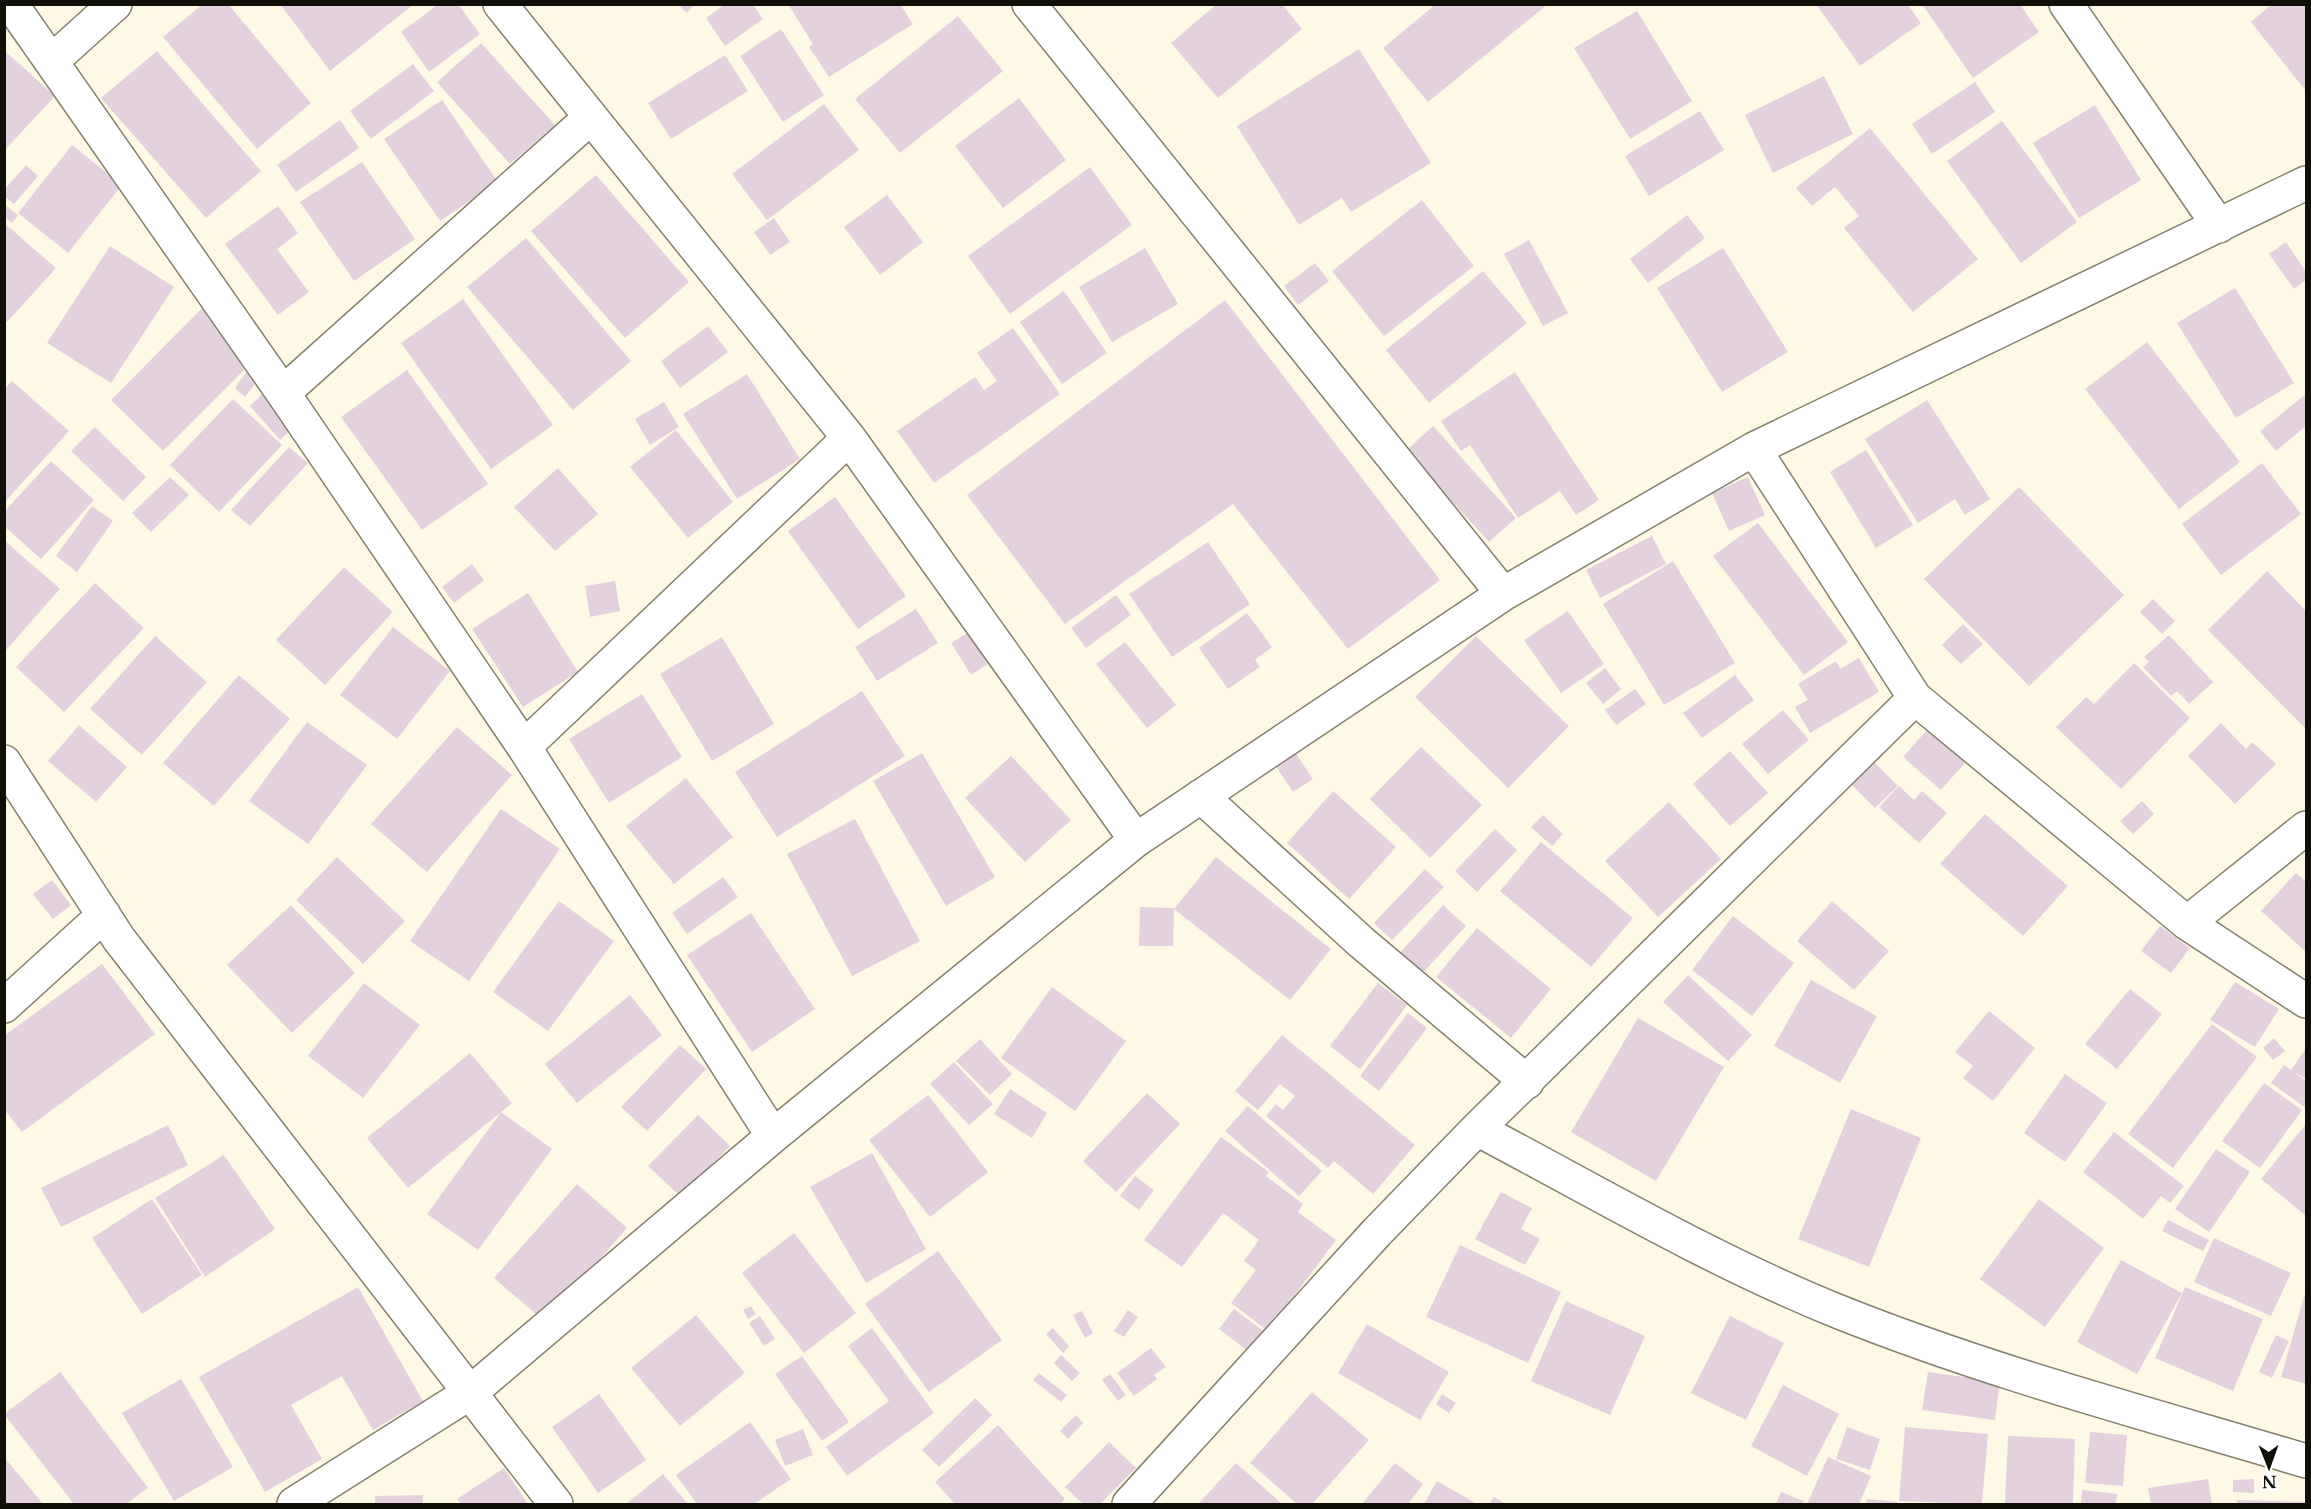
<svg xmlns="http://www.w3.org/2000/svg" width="2311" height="1509" font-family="'Libre Baskerville',serif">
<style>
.building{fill:#e4d1de}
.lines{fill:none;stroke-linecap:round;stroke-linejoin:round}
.minor-casing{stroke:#84806e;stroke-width:36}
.minor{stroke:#fff;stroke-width:33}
</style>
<rect width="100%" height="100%" fill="#fef9e5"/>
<path class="building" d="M203,4H228L311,103L257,149L163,37Z
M280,4H414L330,71Z
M439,4H458L480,34L429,72L401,32Z
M678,4H695L687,13Z
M725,4H753L763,19L725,46L706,18Z
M788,4H900L913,24L829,77L809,47L813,44Z
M1217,4H1282L1302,29L1218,98L1171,43Z
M1436,4H1548L1428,102L1383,48Z
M1816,4H1907L1921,23L1860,66Z
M1922,4H2020L2039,32L1973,78Z
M2272,4H2306V91L2251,22Z
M1637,11L1692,101L1630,139L1574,48Z
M958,16L1003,71L900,153L855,99Z
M781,29L824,95L783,122L740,56Z
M481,43L555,125L510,164L437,82Z
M1359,49L1431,163L1351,212L1342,198L1299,225L1237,126Z
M4,50L55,96L4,151Z
M157,51L261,171L206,218L101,98Z
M725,55L748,91L671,139L648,103Z
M413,64L434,91L371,139L350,111Z
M1824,76L1853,134L1773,173L1745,115Z
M1975,82L1995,112L1932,154L1912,124Z
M1019,98L1066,160L1003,208L955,146Z
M442,100L498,182L440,221L384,139Z
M824,104L859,150L767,220L732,174Z
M2095,105L2141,180L2079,218L2033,143Z
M1700,111L1724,150L1649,196L1625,156Z
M340,120L359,148L296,192L277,165Z
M2002,121L2077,222L2021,263L1947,161Z
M1870,128L1978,259L1913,312L1844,228L1859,216L1835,187L1812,206L1796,188Z
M72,145L122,185L68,253L18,213Z
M362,162L415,239L354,281L300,202Z
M26,165L38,176L14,204L4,196V190Z
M1090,167L1132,225L1010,314L968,256Z
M596,175L689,282L625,338L531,231Z
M887,195L923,242L880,275L844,227Z
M1422,200L1474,266L1384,336L1332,271Z
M7,206L18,215L12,223L4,217Z
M278,206L298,233L277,249L309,292L278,315L225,244Z
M1687,215L1705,238L1648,283L1630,259Z
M774,218L790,242L770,255L754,232Z
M4,223L56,268L7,322L4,320Z
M526,238L631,361L573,410L467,287Z
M1529,240L1568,313L1543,326L1504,254Z
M2286,242L2306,272V280L2294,289L2269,254Z
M110,246L174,287L111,383L47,343Z
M1145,248L1178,304L1112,342L1079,287Z
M1723,248L1788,352L1722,392L1657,288Z
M1315,263L1329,281L1298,305L1284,286Z
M1483,271L1527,323L1429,403L1386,350Z
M2235,288L2294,383L2236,418L2177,323Z
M1064,291L1107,353L1062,384L1020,322Z
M463,299L553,425L491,469L401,343Z
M1225,300L1440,580L1348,649L1233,504L1065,624L967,495Z
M202,308L255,359L163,451L111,400Z
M708,326L728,352L680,388L661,361Z
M1013,328L1060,394L934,483L897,431L975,377L984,390L997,381L977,353Z
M2147,342L2240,462L2179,509L2085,389Z
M250,367L261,376L245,397L235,388Z
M407,370L488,484L422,530L341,417Z
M1515,372L1599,500L1576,515L1560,491L1518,518L1470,445L1461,451L1441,421Z
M747,374L800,459L737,499L683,414Z
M12,381L69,431L4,503V390Z
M267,389L298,423L280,440L250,406Z
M2306,394V426L2276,451L2260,431Z
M233,399L282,445L219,512L170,465Z
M1927,400L1990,499L1965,515L1955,499L1918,523L1865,439Z
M664,402L679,427L650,445L635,419Z
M1433,426L1516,518L1489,542L1406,451Z
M95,427L146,477L123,501L71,451Z
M676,430L733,502L688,538L630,467Z
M289,447L308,463L250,526L231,510Z
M1866,450L1913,525L1876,548L1830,472Z
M51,461L94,500L41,559L4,526V512Z
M2262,463L2301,514L2221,575L2182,524Z
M558,468L598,514L555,551L514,507Z
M170,477L189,495L151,532L132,513Z
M1748,477L1765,515L1729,531L1712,493Z
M2019,487L2124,595L2029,686L1924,579Z
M835,497L906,596L858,629L788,531Z
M92,506L113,521L77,572L56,556Z
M1758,523L1848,642L1804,675L1713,556Z
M1652,536L1666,564L1600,598L1586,570Z
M4,540L60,589L6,650L4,648Z
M1208,542L1250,604L1172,657L1129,594Z
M1673,561L1735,663L1664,705L1603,604Z
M472,564L484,580L454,603L442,587Z
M344,567L393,612L325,685L276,640Z
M2267,571L2306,611V729L2208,630Z
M615,581L620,611L590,617L585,586Z
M95,583L144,628L64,712L16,667Z
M528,593L578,672L523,707L472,629Z
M1116,595L1131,615L1086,648L1071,628Z
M2153,599L2175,621L2162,634L2140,612Z
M916,609L938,643L877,681L855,647Z
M1568,611L1604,664L1561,693L1524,640Z
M1247,613L1272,647L1255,660L1260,667L1228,689L1199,648Z
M1963,624L1983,644L1961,664L1942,645Z
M393,627L450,671L397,739L340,695Z
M977,627L996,659L971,675L951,643Z
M2169,635L2213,682L2189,704L2177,691L2171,696L2143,667L2149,662L2144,657Z
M155,636L207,682L142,755L90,709Z
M1476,636L1569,726L1508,788L1415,697Z
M722,637L774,724L712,761L660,674Z
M1125,642L1176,705L1147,728L1096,664Z
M1859,658L1879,692L1810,733L1795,707L1808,700L1798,684L1836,661L1840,669Z
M2134,663L2190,718L2121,789L2056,727L2086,697L2094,704Z
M1605,668L1621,689L1603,704L1586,683Z
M239,675L290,719L214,806L163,763Z
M1735,675L1754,700L1702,738L1683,713Z
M1635,689L1646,704L1616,725L1605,710Z
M862,691L905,756L777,837L735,772Z
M642,694L682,757L609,803L569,739Z
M1783,710L1809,740L1768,774L1742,744Z
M307,722L367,765L308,844L249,801Z
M1934,722L1972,755L1941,790L1903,757Z
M2221,723L2246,749L2252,742L2276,764L2235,804L2188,756Z
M79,725L127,767L96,802L48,761Z
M457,727L512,775L427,872L371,824Z
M1421,747L1482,805L1430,858L1370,799Z
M1730,751L1768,793L1730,826L1693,784Z
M1295,752L1313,779L1293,792L1275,765Z
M922,753L995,877L946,906L873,781Z
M1011,756L1071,820L1025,862L965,798Z
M1871,759L1898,786L1875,808L1849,782Z
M686,778L733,837L674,884L626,826Z
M1899,786L1914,800L1922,791L1947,813L1919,843L1879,807Z
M1333,791L1396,847L1349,899L1287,843Z
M2142,801L2154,814L2133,834L2120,821Z
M1669,802L1721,859L1658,917L1605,861Z
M501,809L560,849L469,981L410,941Z
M1985,814L2068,886L2023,936L1940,864Z
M1543,815L1563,834L1552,846L1531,827Z
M855,819L920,941L852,976L787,854Z
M1495,829L1517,850L1477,892L1455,871Z
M1541,842L1633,918L1591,967L1500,891Z
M337,857L405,921L363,964L296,900Z
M1216,857L1331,949L1290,1000L1174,909Z
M1425,869L1444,887L1392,940L1374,923Z
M2296,873L2306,882V952L2261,911Z
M723,877L738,897L687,934L672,913Z
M52,880L71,905L53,919L33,894Z
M559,901L614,941L548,1031L493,992Z
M1832,901L1889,951L1854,990L1797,941Z
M291,905L355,973L292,1033L227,965Z
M1443,905L1466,926L1421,975L1399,954Z
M1140,907L1174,908L1173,946H1139Z
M751,913L815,1009L752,1052L687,955Z
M1733,916L1794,963L1752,1016L1692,970Z
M2160,926L2190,948L2171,973L2141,951Z
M1477,928L1551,989L1511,1038L1436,977Z
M102,964L155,1034L22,1132L4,1109V1036Z
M1688,975L1752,1035L1728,1061L1663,1002Z
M1811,980L1877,1016L1840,1083L1774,1046Z
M2235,982L2279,1009L2255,1047L2210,1020Z
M364,983L420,1025L363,1098L308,1056Z
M1378,983L1407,1005L1360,1069L1330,1046Z
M1052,987L1126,1041L1075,1111L1001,1058Z
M2130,989L2162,1014L2117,1069L2085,1044Z
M630,995L662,1035L577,1103L545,1064Z
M1989,1011L2035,1048L1993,1101L1963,1078L1973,1066L1955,1052Z
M1408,1013L1427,1028L1379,1091L1360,1076Z
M1638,1018L1724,1067L1656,1181L1571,1132Z
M2212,1024L2257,1057L2173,1168L2128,1134Z
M1282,1035L1415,1145L1373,1194L1334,1161L1328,1168L1266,1116L1276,1104L1283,1110L1295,1096L1280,1084L1258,1110L1235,1091Z
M2274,1038L2285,1051L2273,1060L2263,1048Z
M980,1039L1012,1074L990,1095L956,1061Z
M680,1045L706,1069L647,1131L621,1107Z
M2306,1048V1079L2294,1072L2306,1081V1108L2271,1083L2284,1065L2291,1070Z
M470,1053L512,1103L408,1188L367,1138Z
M954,1062L993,1104L969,1125L930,1084Z
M2065,1074L2107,1103L2065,1162L2024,1133Z
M2264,1083L2302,1110L2260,1168L2222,1141Z
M1010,1089L1047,1113L1032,1138L994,1114Z
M1147,1093L1180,1124L1116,1192L1083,1161Z
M928,1095L988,1172L930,1217L869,1140Z
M1248,1106L1322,1171L1299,1196L1225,1131Z
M1851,1109L1921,1138L1869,1267L1798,1239Z
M501,1112L552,1149L478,1250L427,1214Z
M698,1115L730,1146L680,1196L648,1166Z
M2306,1124V1216L2261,1179Z
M168,1125L188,1165L61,1227L41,1188Z
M2114,1132L2184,1186L2170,1203L2161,1196L2143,1219L2083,1172Z
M1221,1137L1269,1172L1266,1176L1303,1204L1298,1212L1336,1240L1268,1331L1231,1303L1256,1270L1244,1261L1259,1240L1223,1213L1182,1267L1144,1240Z
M2216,1149L2250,1172L2209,1232L2175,1209Z
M872,1153L926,1249L866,1283L810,1187Z
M224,1155L275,1229L205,1277L155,1198Z
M1135,1176L1154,1190L1139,1210L1120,1196Z
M577,1184L627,1228L545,1322L494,1278Z
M1501,1192L1532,1208L1521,1229L1540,1239L1525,1265L1475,1239Z
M152,1199L202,1275L142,1314L92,1238Z
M2039,1199L2104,1248L2045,1327L1980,1279Z
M2168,1220L2209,1240L2203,1251L2162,1231Z
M794,1233L856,1313L804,1353L742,1273Z
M2214,1238L2291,1273L2271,1316L2194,1282Z
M1460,1245L1561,1292L1528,1363L1426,1317Z
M938,1251L1002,1340L929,1392L865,1304Z
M2121,1260L2182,1293L2137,1374L2077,1342Z
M358,1287L423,1401L373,1430L342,1376L291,1405L322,1459L265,1492L199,1377Z
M2185,1287L2263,1319L2233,1391L2155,1358Z
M2306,1290V1384L2281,1377Z
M1566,1301L1645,1336L1610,1415L1531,1381Z
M751,1306L756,1314L748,1319L743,1310Z
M1234,1309L1265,1332L1249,1352L1219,1329Z
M1128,1310L1138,1317L1124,1337L1114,1331Z
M1082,1311L1093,1333L1085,1338L1073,1315Z
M696,1315L745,1373L680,1426L631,1368Z
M760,1316L775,1339L764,1346L749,1323Z
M1730,1316L1784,1343L1746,1420L1691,1393Z
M1367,1324L1449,1372L1420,1420L1338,1373Z
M872,1328L934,1413L847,1476L826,1447L889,1401L848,1346Z
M1053,1328L1069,1346L1063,1353L1046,1334Z
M2276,1335L2289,1341L2272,1378L2259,1372Z
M1151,1348L1166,1367L1154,1375L1157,1379L1134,1396L1117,1373Z
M1061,1355L1080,1373L1072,1381L1054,1363Z
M802,1356L849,1422L822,1441L775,1374Z
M60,1372L148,1488L126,1504H74L4,1414Z
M1928,1372L2000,1382L1995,1420L1922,1410Z
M1039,1373L1067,1395L1061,1402L1033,1380Z
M1110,1374L1126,1395L1118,1401L1102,1380Z
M181,1379L233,1467L174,1501L122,1413Z
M1783,1385L1839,1414L1807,1476L1751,1446Z
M1312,1392L1369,1440L1312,1504H1297L1250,1463Z
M599,1394L646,1460L598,1493L552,1427Z
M1442,1394L1456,1403L1449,1413L1436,1404Z
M975,1398L992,1415L939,1467L922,1450Z
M1076,1415L1083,1423L1068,1439L1060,1431Z
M750,1422L791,1479L754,1504H697L676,1475Z
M998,1425L1065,1499L1060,1504H955L935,1482Z
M1847,1427L1880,1439L1870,1470L1836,1459Z
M1905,1427L1988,1434L1982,1504L1899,1501Z
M803,1429L813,1455L785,1466L775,1440Z
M2090,1432L2127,1435L2123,1486L2085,1483Z
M2008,1436L2075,1439L2073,1504H2005Z
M1109,1442L1136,1468L1100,1504H1083L1065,1487Z
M4,1457L43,1504H4Z
M1828,1457L1871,1476L1859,1504H1807Z
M1236,1463L1282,1504H1198Z
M1395,1463L1423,1484L1408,1504H1362Z
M504,1468L528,1504H461L457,1499Z
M663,1474L688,1504H626Z
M2208,1479L2212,1504H2151L2148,1488Z
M2254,1479V1493L2233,1492V1480Z
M1437,1481L1477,1504H1424Z
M2082,1490L2117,1494L2116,1504H2081Z
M1781,1492L1804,1501L1802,1504H1776Z
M423,1495V1504H375V1496Z
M1494,1497L1506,1504H1489Z
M1867,1499L1898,1502L1897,1504H1866Z
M2237,1500L2306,1502V1504H2237Z"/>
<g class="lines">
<g class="minor-casing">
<path id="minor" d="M11,4L283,393L524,747L773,1136
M500,4L849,438L1136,840
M1029,4L1503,594
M2066,4L2219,226
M52,61L115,4
M283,393L591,117
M1915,698L2187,923L2306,1001
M524,747L849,438
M4,762L119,939L556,1504
M1201,796L1361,942L1527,1082
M2187,923L2306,828
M4,1006L104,915
M1477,1129C1595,1191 1713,1261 1837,1311C1989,1372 2149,1414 2306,1461
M294,1504L471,1392L773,1136L1136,840L1503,594L1754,449L2306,183
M1129,1504L1377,1232L1477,1129L1915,698L1754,449"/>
</g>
<use href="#minor" class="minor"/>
</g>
<rect width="2311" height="1509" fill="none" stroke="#100f08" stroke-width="12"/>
<g transform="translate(2269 1467) rotate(179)" stroke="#ffffff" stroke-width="4.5" paint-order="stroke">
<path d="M0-4.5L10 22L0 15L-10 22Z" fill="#100f08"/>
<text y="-9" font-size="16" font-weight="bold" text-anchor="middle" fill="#100f08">N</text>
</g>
</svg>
